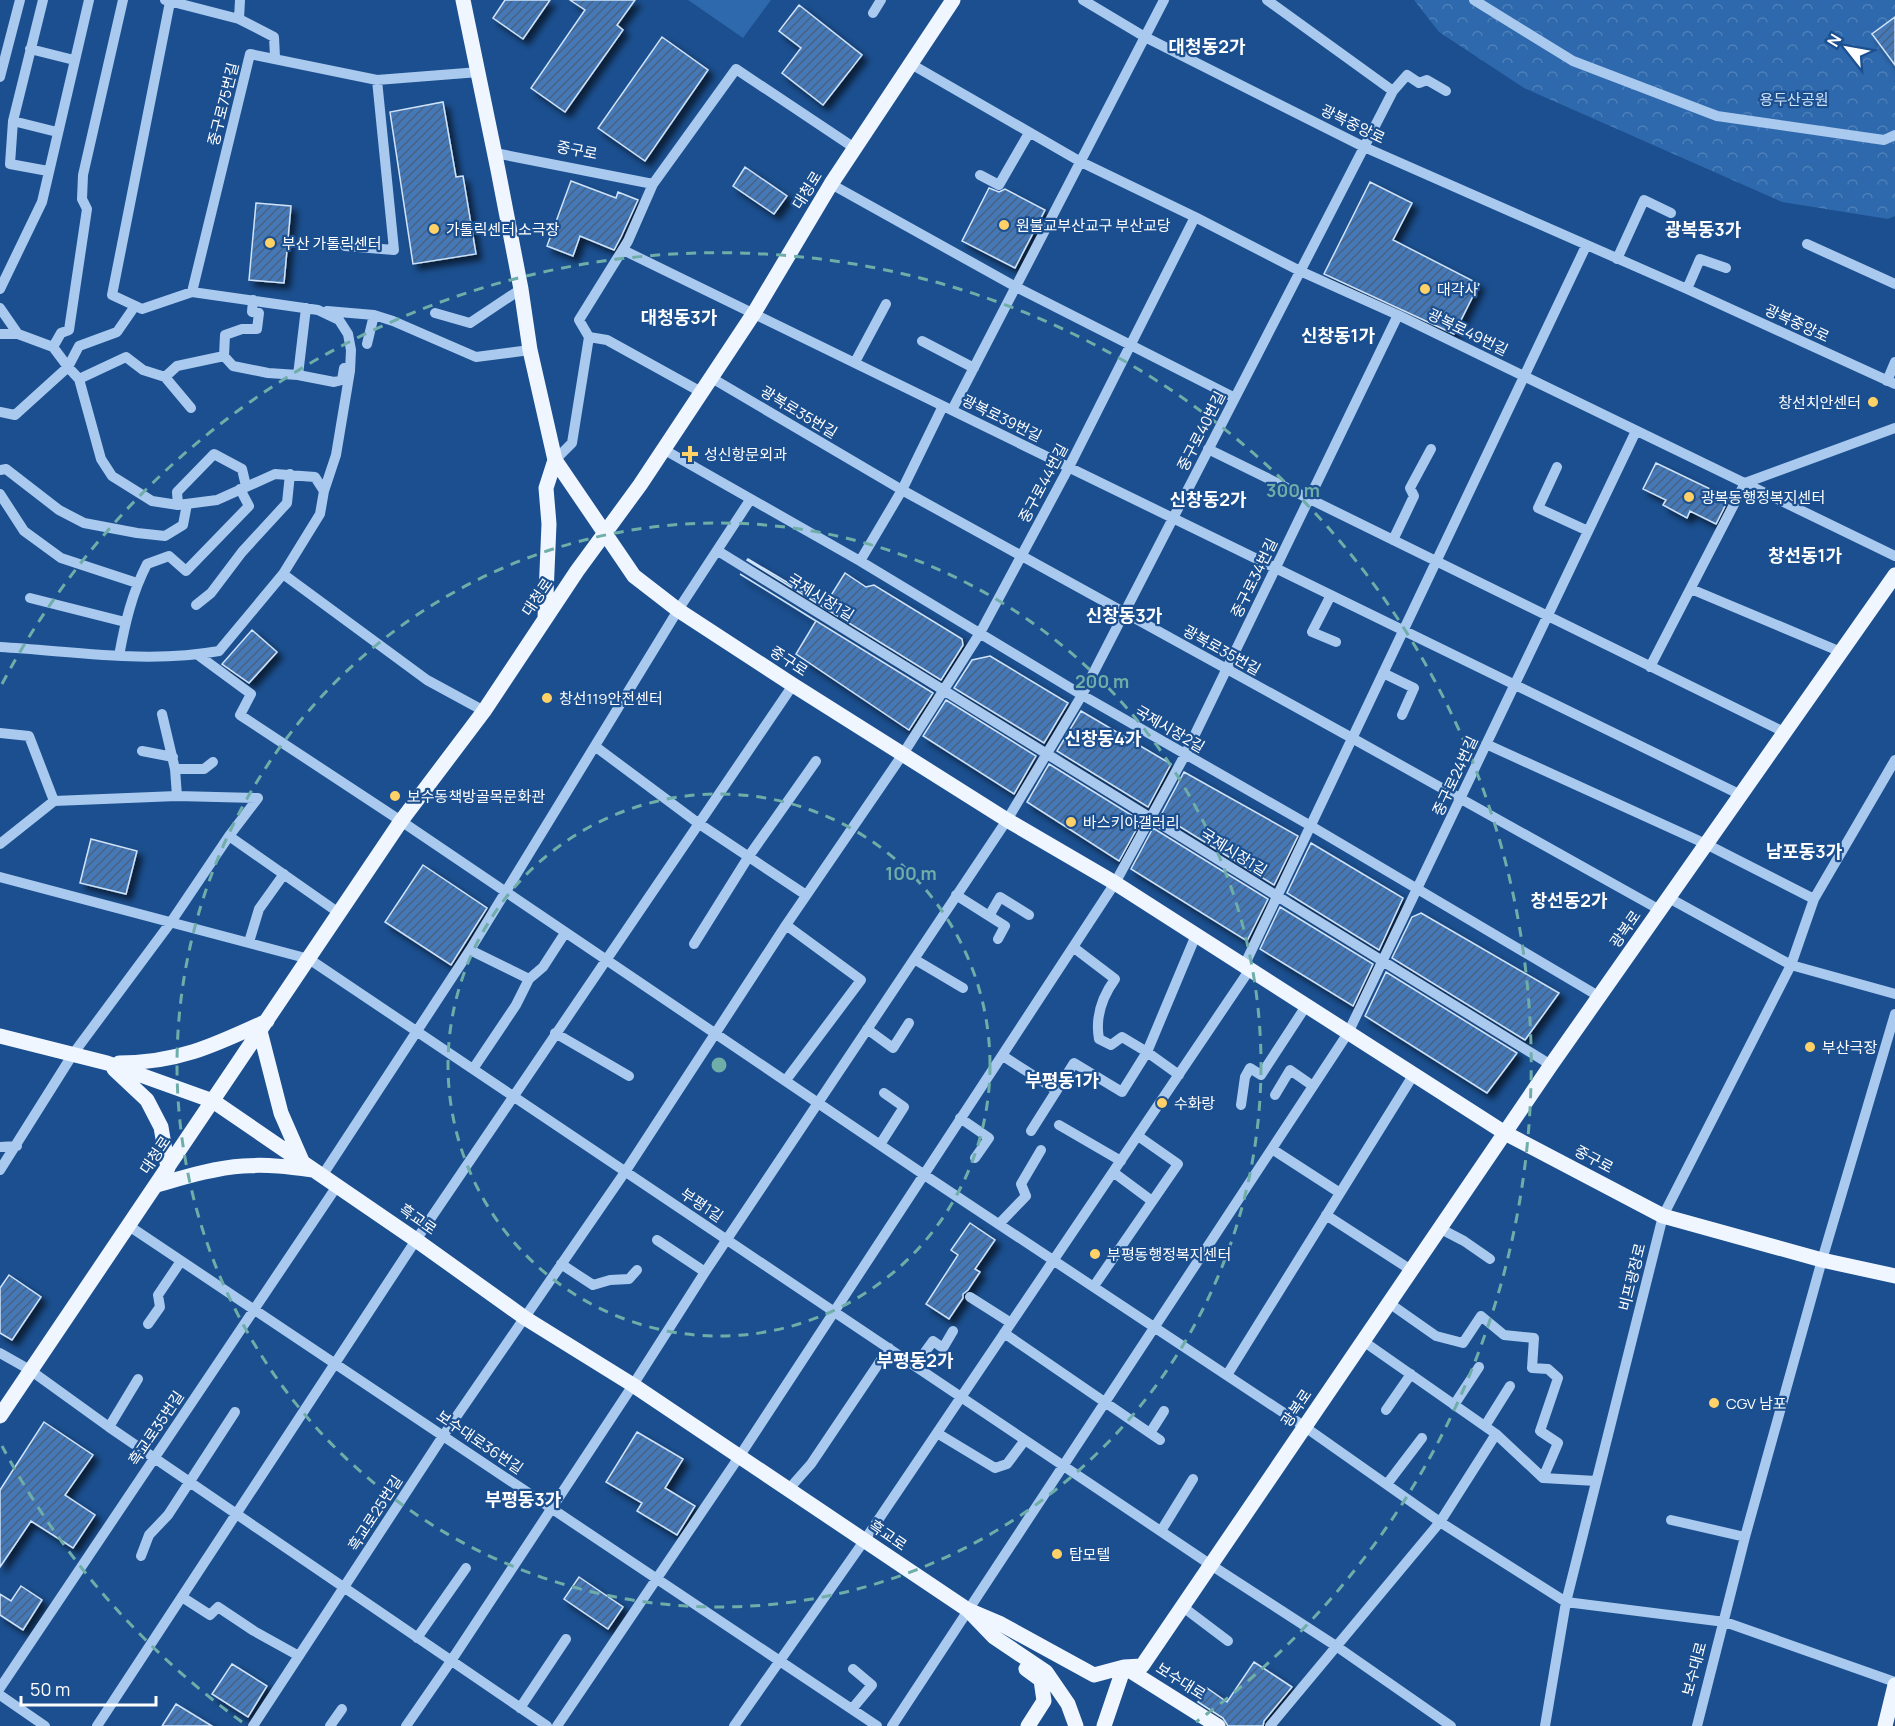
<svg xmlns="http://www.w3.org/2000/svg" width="1895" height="1726" font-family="Manrope,'Noto Sans KR',sans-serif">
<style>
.park{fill:url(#park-crowns)}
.pitch{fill:#2e69ad}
.building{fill:url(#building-hatch);stroke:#cfe3fa;stroke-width:1.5;filter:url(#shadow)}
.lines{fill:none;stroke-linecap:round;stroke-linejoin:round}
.minor{stroke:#a9c9ee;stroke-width:10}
.major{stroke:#f0f6ff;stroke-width:15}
.ring{fill:none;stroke:#6fada8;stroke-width:3;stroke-dasharray:10 8}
.poi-dot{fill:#ffd166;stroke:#1b4f8f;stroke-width:2}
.labels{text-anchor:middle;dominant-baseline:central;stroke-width:4.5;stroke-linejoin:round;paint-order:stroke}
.park-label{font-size:15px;fill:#cfe3fa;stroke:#1b4f8f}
.street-label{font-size:15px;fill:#fff;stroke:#1b4f8f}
.poi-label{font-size:15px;fill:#fff;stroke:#1b4f8f;text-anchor:start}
.quarter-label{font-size:18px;font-weight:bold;fill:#fff;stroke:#1b4f8f}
.centre{fill:#6fada8;stroke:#1b4f8f;stroke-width:3}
.ring-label{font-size:18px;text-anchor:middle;font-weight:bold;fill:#6fada8;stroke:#1b4f8f;stroke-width:4.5;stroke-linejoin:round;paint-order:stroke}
</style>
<defs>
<pattern id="park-crowns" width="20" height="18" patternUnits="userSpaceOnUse" patternTransform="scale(1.5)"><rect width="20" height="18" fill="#2e69ad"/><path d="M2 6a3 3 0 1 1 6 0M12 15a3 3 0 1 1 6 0" fill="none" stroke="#4d80b9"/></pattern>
<pattern id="building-hatch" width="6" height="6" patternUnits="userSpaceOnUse" patternTransform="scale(1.5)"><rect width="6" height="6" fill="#4478b7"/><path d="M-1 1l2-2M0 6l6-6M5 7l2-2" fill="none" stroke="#486282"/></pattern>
<filter id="shadow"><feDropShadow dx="5.5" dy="5.5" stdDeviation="3" flood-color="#0009"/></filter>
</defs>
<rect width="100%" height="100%" fill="#1b4f8f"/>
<path class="park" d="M1414,0H1895V216L1888,219L1782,202L1524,88L1439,32Z"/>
<path class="pitch" d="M688,0H771L743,38Z"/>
<path class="building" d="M505,0H550L523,39L493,18Z
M570,0H635L617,25L623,30L565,112L531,88L585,10Z
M799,5L862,55L823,105L782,73L801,48L779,31Z
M1895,17V65L1872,34Z
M662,37L708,70L645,161L598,128Z
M443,102L456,177L463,176L476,254L413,264L390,112Z
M745,167L787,196L774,214L733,186Z
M571,181L616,198L618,192L638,200L621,237L614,250L580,236L573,256L547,246Z
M1370,182L1412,203L1393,240L1479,284L1454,334L1324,274Z
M989,188L999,192L1005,189L1045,210L1015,268L962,241Z
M256,203L291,206L284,283L249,280Z
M1656,463L1729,498L1716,524L1690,511L1687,518L1663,505L1666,500L1643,489Z
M748,559L825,605L845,573L866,587L874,585L962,639L963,645L941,680L747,560Z
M740,574L933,693L909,730L796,654L816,621Z
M252,630L277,652L249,683L222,664Z
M990,656L1068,703L1044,743L954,688L972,660Z
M946,700L1036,756L1014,794L923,736Z
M1081,711L1171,764L1148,807L1057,751Z
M1049,764L1141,821L1119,861L1027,802Z
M1184,772L1298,836L1274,885L1161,815Z
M1153,828L1268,899L1247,941L1131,869Z
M91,839L137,851L126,894L80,883Z
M1311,843L1403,898L1379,950L1287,893Z
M423,865L487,908L451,965L385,922Z
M1280,907L1373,964L1353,1006L1260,949Z
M1421,913L1559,993L1525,1040L1392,958L1412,917Z
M1386,972L1517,1053L1487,1093L1365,1016Z
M970,1223L995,1240L975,1269L980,1272L968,1290L963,1294V1298L949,1319L926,1304L958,1255L951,1250Z
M9,1275L41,1297L12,1340L0,1333V1288Z
M44,1422L93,1455L65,1495L95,1515L73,1548L31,1521L0,1567V1490Z
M637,1432L683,1459L665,1488L695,1506L677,1535L637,1511L642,1503L606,1482Z
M579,1577L623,1607L608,1629L564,1599Z
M21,1586L42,1600L23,1630L0,1615V1594L11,1601Z
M1254,1662L1292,1687L1264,1721L1263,1726H1228L1223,1718L1198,1702L1207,1688L1227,1702Z
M232,1664L267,1686L248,1717L212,1694Z
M176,1704L212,1726H162Z"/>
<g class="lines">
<path class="minor" d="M43,0L13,121L10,164L48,171
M165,0L239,19L274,37L275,57
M1083,0L1145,37L1364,147L1687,289L1895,384
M1474,0L1573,61L1717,116L1884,140L1895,135
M873,13L881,0
M239,19L240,0
M30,49L74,60
M911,64L1081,162L1195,217L1300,271L1398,315L1895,556
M0,77L20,0
M1393,91L1407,75L1419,83L1427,80L1446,91
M13,121L57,132
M495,153L653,184
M980,175L999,185L1029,133
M831,184L1016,287L1235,398
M1807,244L1895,284
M345,246L394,250L377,80
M623,250L1741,795
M1617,259L1644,200L1671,213
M0,289L42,202L89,0
M1687,289L1700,259L1726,268
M192,292L250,54L377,80L479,72
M0,308L18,334
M327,311L374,315L393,321L476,357L530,350
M435,313L470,323L521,289
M0,334H18L53,347L68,367L79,379L101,459L112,476L152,501L178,505L217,500L275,474L315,477L324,491
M589,337L607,340L701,392
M922,341L974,368
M367,344L374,315
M53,347L61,333L69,330L87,209L82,199L83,175L123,0
M224,356L225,335L242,329H257L259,313L252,312L253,300
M855,362L886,304
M298,375L306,308
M165,377L177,366L224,356L233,366L268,373L298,375L334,382L342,380L344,368
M710,377L902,490L1352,738L1660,910
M79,379L126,357L143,370L165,377L191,408
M1887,381L1895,362
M952,410L1164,0
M0,412L15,415L68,367L79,346L117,332L135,306
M663,449L860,561L1082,695L1311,826L1600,997
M1208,449L1784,732
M555,460L572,443L589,337L579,320L628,241L653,184L736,69L856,149
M1557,467L1538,508L1588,531
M0,470L6,469L59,510L84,523L137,533L165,536L183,525L187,504
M0,494L24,531L61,558L137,583
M178,505L177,492L214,454L242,469L246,486
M1393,540L1414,496L1410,488L1431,449
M718,551L1551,1065
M860,561L902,490L943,406
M283,574L427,680L484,711
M1691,589L1841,652
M1331,595L1312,632L1336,642
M30,598L125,622
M196,605L211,593L242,552L287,503L290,474
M0,647C72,651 147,664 219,651L283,574L320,514L324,491L336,455L350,371L351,350L348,334L339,320L318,310L192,292L142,309L112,295L170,2
M198,655L251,694L240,715L401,821L923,1174L1305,1427L1440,1522L1566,1602L1725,1622L1895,1682
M119,656C125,623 132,593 147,564L169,556L186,571L249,506L240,489
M1650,667L1745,483L1895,428
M1383,673L1414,688L1402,715
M162,714L175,769L177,796
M0,733L29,736L54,801
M1486,744L1706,844L1814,899
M596,747L698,823L806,895
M142,751L173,757
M175,769H204L213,762
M229,836L339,913
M0,844L54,801L177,796L258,798
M0,877L309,959L1211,1565L1336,1646L1451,1726
M956,895L1005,926L998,939
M1669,898L1791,965L1814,899L1895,760
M989,916L1000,897L1029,915
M249,942L259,909L284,874
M694,944L749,856L816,761
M1073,947L1115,979C1102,997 1095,1017 1099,1039L1111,1045L1122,1037L1147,1052L1179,1075
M470,950L529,979
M914,959L963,988
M1244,966L1586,246
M867,1029L893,1048L909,1023
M555,1033L629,1076
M1003,1056L1056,1090
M473,1069L516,1005L529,979L543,967L565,933
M786,1080L861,980L786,925
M1275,1095L1290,1070L1313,1086
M1241,1105L1245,1077L1250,1068L1261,1075L1306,1006
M960,1118L989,1138L975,1158
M1059,1125L1121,1161
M1031,1131L1074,1063L1122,1092L1147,1052L1196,935
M881,1143L904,1107L884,1093
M0,1147L17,1146
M1272,1149L1340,1193
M0,1170L73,1054L171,922L229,836L258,798
M1113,1172L1152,1201
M322,1176L470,950L678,610L750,500
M1326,1215L1411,1270
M1000,1223L1026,1196L1021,1184L1041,1150
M129,1226L877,1726
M1439,1228L1464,1241L1490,1259
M657,1240L705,1272
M561,1264L593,1285L610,1280L629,1279L637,1270
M1094,1286L1178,1164L1138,1136
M970,1297L1011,1323
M1389,1303L1436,1336L1463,1343L1481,1316L1504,1335L1534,1338L1532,1368L1548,1369L1558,1378L1540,1431L1558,1443L1543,1478
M148,1324L160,1307L158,1295L181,1261
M1004,1333L1160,1440
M1363,1341L1496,1434L1543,1478L1596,1481
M0,1353L30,1370L109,1427L547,1726
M915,1366L933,1341L943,1348L953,1331
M1227,1375L1414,1074
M1454,1405L1479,1367
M1386,1410L1411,1374
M1485,1426L1510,1386
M109,1427L138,1379
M937,1433L995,1468L1007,1464L1025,1440
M1150,1433L1164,1411
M1387,1484L1422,1438
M788,1490L811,1464L889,1348
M1671,1520L1745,1537
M1161,1531L1193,1479
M141,1556L149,1535L168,1515L235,1412
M182,1597L210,1615L218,1607L254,1631L299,1656
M1183,1607L1228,1641
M417,1638L466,1568
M0,1688L337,1186
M0,1695L45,1726
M520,1708L566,1639
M852,1709L872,1685L853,1669
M97,1726L416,1240L793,685
M253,1726L443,1436L625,1172L786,925L903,754L980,633L1069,467L1195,217
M330,1726L342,1709
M406,1726L451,1661L633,1385L705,1272L1007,820L1082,695L1393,91L1267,0
M557,1726L739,1457L1115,883L1185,755L1398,315
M734,1726L864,1541L1250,969
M892,1726L1348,1033L1636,431
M1270,1726L1440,1522L1496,1434
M1545,1726L1566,1602L1663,1216L1791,965L1895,994
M1697,1726L1745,1537L1822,1260L1895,1014"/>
<path class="major" d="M463,0L498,170L521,289L530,350L555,460L634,576L678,610L793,685L1007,820L1115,883L1505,1133L1663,1216L1822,1260L1895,1276
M545,618L549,524L546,488L555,460
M260,1031L281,1113L302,1161
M0,1036L107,1063L213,1101L416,1240L525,1318L633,1385L968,1610L994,1637L1046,1672L1068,1704L1076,1726
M119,1063C178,1063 215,1045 267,1021
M114,1069L147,1100L161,1127L168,1168
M157,1185C185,1177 214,1168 243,1166C267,1164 290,1167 313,1170
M0,1416L401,821L484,711L577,571L640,485L754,313L831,184L953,0
M968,1610L1001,1624L1094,1675L1124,1667L1142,1666L1551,1065L1895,575
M1124,1667L1218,1726
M1026,1669L1041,1680L1044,1701L1028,1726
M1104,1726L1124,1667
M1885,1726L1895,1685"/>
</g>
<g class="ring">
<circle cx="719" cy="1065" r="271"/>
<circle cx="719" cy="1065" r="542"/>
<path d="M242 1722A812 812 0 0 1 2 1446M2 684A812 812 0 1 1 1196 1722"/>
</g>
<g class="poi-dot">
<circle cx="1004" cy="225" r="6"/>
<circle cx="434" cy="229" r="6"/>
<circle cx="270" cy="243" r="6"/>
<circle cx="1425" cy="289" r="6"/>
<circle cx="1873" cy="402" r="6"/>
<path d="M687 445h6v6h6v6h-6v6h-6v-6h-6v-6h6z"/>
<circle cx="1689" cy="497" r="6"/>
<circle cx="547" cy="698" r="6"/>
<circle cx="395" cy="796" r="6"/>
<circle cx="1071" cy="822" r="6"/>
<circle cx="1810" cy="1047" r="6"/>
<circle cx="1162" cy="1103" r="6"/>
<circle cx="1095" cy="1254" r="6"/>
<circle cx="1714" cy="1403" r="6"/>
<circle cx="1057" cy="1554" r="6"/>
</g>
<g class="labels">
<g class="park-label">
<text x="1794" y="99">용두산공원</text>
</g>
<g class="street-label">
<text transform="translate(223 104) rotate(-76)">중구로75번길</text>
<text transform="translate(1353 124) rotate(26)">광복중앙로</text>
<text transform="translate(577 150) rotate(11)">중구로</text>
<text transform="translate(807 190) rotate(-58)">대청로</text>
<text transform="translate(1797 323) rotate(25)">광복중앙로</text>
<text transform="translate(1468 332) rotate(26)">광복로49번길</text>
<text transform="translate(799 412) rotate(31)">광복로35번길</text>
<text transform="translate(1002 418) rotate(26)">광복로39번길</text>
<text transform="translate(1201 431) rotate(-63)">중구로40번길</text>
<text transform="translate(1043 483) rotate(-62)">중구로44번길</text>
<text transform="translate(1254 578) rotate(-64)">중구로34번길</text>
<text transform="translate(537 597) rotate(-56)">대청로</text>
<text transform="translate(821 597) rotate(32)">국제시장1길</text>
<text transform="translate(1222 650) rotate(29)">광복로35번길</text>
<text transform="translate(789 661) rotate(33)">중구로</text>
<text transform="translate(1170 729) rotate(30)">국제시장2길</text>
<text transform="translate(1455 776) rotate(-65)">중구로24번길</text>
<text transform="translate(1234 852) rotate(32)">국제시장1길</text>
<text transform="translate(1625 929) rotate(-55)">광복로</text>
<text transform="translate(155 1155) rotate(-56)">대청로</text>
<text transform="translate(1594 1159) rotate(28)">중구로</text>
<text transform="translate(702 1205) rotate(34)">부평1길</text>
<text transform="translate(418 1219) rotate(35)">흑교로</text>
<text transform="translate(1632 1277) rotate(-76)">비프광장로</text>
<text transform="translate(1296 1408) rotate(-56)">광복로</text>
<text transform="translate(156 1428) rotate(-56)">흑교로35번길</text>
<text transform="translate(480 1442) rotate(34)">보수대로36번길</text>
<text transform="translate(375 1513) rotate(-57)">흑교로25번길</text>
<text transform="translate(888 1535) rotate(34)">흑교로</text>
<text transform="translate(1694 1669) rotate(-75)">보수대로</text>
<text transform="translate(1181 1681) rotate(32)">보수대로</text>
</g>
<g class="poi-label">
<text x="1016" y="225">원불교부산교구 부산교당</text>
<text x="446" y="229">가톨릭센터 소극장</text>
<text x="282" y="243">부산 가톨릭센터</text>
<text x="1437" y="289">대각사</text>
<text x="1861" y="402" text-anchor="end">창선치안센터</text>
<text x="704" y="454">성신항문외과</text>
<text x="1701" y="497">광복동행정복지센터</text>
<text x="559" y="698">창선119안전센터</text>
<text x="407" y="796">보수동책방골목문화관</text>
<text x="1083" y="822">바스키아갤러리</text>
<text x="1822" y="1047">부산극장</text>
<text x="1174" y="1103">수화랑</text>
<text x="1107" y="1254">부평동행정복지센터</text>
<text x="1726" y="1403">CGV 남포</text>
<text x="1069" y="1554">탑모텔</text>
</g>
<g class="quarter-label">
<text x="1207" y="46">대청동2가</text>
<text x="1703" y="229">광복동3가</text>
<text x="679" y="317">대청동3가</text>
<text x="1338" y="335">신창동1가</text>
<text x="1208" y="499">신창동2가</text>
<text x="1805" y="555">창선동1가</text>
<text x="1124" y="615">신창동3가</text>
<text x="1103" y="738">신창동4가</text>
<text x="1804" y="851">남포동3가</text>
<text x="1569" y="900">창선동2가</text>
<text x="1062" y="1080">부평동1가</text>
<text x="915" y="1360">부평동2가</text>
<text x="523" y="1499">부평동3가</text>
</g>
</g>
<circle cx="719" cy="1065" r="9" class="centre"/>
<g class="ring-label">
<text x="1293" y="497">300 m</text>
<text x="1102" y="688">200 m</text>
<text x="911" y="880">100 m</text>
</g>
<g transform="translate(1847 48) rotate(301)" stroke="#1b4f8f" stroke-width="4.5" paint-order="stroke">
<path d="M0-4.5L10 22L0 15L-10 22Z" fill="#ffffff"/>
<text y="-9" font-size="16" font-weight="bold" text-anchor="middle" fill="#ffffff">N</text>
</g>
<path d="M21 1696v9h135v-9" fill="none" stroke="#ffffff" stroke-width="3"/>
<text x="30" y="1696" font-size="18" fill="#ffffff" stroke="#1b4f8f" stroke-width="4.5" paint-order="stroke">50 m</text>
</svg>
